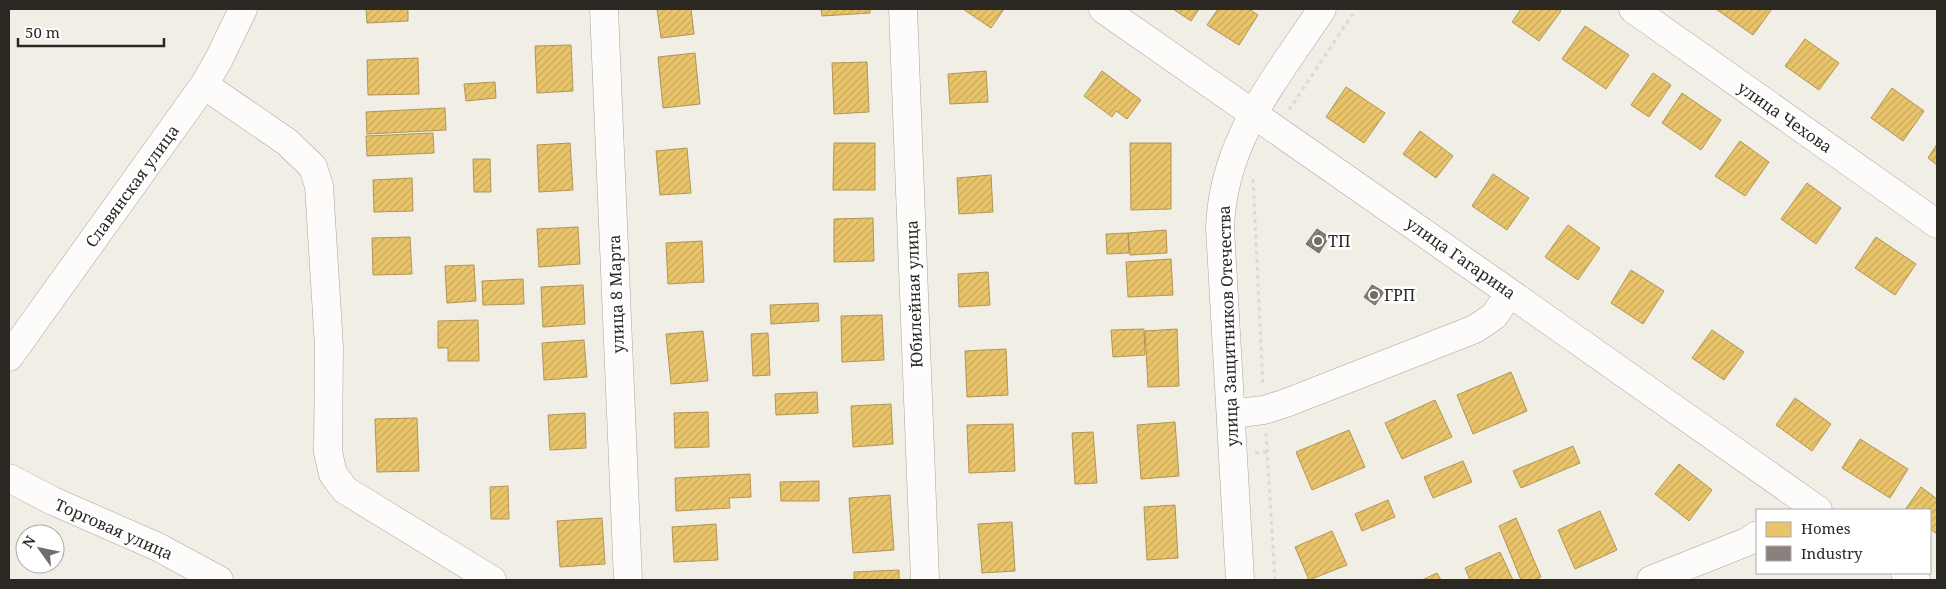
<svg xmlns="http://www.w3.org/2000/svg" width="1946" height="589" font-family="'Noto Serif',serif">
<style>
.homes{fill:url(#homes-hatch);stroke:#b09555}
.industry{fill:url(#industry-hatch);stroke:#6e6661}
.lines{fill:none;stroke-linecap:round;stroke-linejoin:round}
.minor-casing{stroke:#a8a5a0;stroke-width:29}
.path{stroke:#dcdad8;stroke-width:3;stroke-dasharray:4 4;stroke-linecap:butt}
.minor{stroke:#fdfcfb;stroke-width:28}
.poi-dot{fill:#706d67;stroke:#fff;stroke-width:2}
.labels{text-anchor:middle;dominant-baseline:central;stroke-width:5;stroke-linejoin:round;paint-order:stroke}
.street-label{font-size:16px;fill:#2b2823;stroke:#fff}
.poi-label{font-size:16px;fill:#2b2823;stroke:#fff;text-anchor:start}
</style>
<defs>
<pattern id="homes-hatch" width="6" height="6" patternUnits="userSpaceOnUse" patternTransform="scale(1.25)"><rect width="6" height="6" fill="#e9c46a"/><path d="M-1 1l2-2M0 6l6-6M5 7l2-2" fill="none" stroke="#c8a85c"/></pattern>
<pattern id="industry-hatch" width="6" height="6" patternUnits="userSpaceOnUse" patternTransform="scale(1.25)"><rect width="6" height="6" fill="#8a817c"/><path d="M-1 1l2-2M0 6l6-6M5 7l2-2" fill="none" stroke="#716a65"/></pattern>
</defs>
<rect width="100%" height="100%" fill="#f1eee6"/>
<path class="homes" d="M366,9H408V21L367,23Z
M657,9H691L694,34L661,38Z
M821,9H870V13L822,16Z
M963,9H1004L991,28Z
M1173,9H1199L1191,21Z
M1218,9H1249L1258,15L1239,45L1207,25Z
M1521,9H1558L1561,11L1539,41L1512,22Z
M1716,9H1772L1753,35Z
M1585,26L1629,55L1606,89L1562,59Z
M1805,39L1839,63L1819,90L1785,66Z
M571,45L573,91L537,93L535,46Z
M695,53L700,104L663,108L658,57Z
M418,58L419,94L368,95L367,60Z
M867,62L869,112L834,114L832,63Z
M986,71L988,102L950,104L948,74Z
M1102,71L1141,100L1127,119L1116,111L1112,117L1084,96Z
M1653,73L1671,85L1649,117L1631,105Z
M495,82L496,98L466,101L464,84Z
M1346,87L1385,113L1364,143L1326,117Z
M1892,88L1924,111L1903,141L1871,118Z
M1682,93L1721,120L1701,150L1662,123Z
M445,108L446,130L367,134L366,112Z
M1420,131L1453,156L1436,178L1403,154Z
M433,133L434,153L367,156L366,136Z
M1740,141L1769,162L1745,196L1715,176Z
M570,143L573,190L539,192L537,145Z
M834,143H875V190H833Z
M1130,143H1171V209L1131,210Z
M1937,144V165L1928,158Z
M687,148L691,193L660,195L656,151Z
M473,159H490L491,192H474Z
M1493,174L1529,198L1507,230L1472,206Z
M991,175L993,212L959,214L957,178Z
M412,178L413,211L374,212L373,180Z
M1807,183L1841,208L1816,244L1781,219Z
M873,218L874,261L834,262V219Z
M1568,225L1600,248L1578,280L1545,257Z
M578,227L580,264L539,267L537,229Z
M1166,230L1167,253L1130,255L1128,233Z
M1128,233L1129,253L1107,254L1106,234Z
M410,237L412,274L373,275L372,238Z
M1876,237L1916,264L1895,295L1855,268Z
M702,241L704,282L668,284L666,243Z
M1171,259L1173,295L1128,297L1126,262Z
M474,265L476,301L447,303L445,266Z
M1631,270L1664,291L1643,324L1611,303Z
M988,272L990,305L959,307L958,274Z
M523,279L524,304L483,305L482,281Z
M583,285L585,324L543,327L541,287Z
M818,303L819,321L771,324L770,305Z
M882,315L884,360L842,362L841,316Z
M478,320L479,361H448V348H438V321Z
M1144,329L1145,355L1113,357L1111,330Z
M1177,329L1179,386L1148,387L1145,331Z
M1712,330L1744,352L1724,380L1692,358Z
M703,331L708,381L671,384L666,334Z
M768,333L770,375L753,376L751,334Z
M584,340L587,377L544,380L542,343Z
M1006,349L1008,395L967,397L965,351Z
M1511,372L1527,411L1473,434L1457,395Z
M817,392L818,413L776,415L775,394Z
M1795,398L1831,424L1812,451L1776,425Z
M1435,400L1452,437L1402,459L1385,423Z
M891,404L893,444L853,447L851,406Z
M708,412L709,447L675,448L674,413Z
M585,413L586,448L550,450L548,415Z
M417,418L419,471L377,472L375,419Z
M1175,422L1179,476L1141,479L1137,425Z
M1013,424L1015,471L969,473L967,425Z
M1349,430L1365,467L1312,490L1296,452Z
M1093,432L1097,483L1075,484L1072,433Z
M1860,439L1908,469L1890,498L1842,468Z
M1573,446L1580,463L1521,488L1513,471Z
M1463,461L1472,482L1433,498L1424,477Z
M1679,464L1712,490L1689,521L1655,494Z
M750,474L751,497L729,498L730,508L676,511L675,478Z
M819,481V501H781L780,482Z
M508,486L509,519H491L490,487Z
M1921,487L1937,499V534L1930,529V510H1905Z
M890,495L894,550L853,553L849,498Z
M1388,500L1395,517L1362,531L1355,514Z
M1175,505L1178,558L1147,560L1144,507Z
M1600,511L1617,550L1575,569L1558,530Z
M602,518L605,564L560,567L557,521Z
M1516,518L1541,577L1534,580H1521L1499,526Z
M1012,522L1015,571L982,573L978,524Z
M716,524L718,560L674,562L672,527Z
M1332,531L1347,565L1309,580L1295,547Z
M1500,552L1513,580H1470L1465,568Z
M899,570V580H854V572Z
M1437,573L1441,580H1422Z"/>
<path class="industry" d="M1317,229L1329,237L1319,253L1306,244Z
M1372,285L1384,292L1375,305L1364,297Z"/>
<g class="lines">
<g class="minor-casing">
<path id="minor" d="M604,9L628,580
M903,9L925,580
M1103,9L1510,293L1818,510
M1633,9L1937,224
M204,85L287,142L313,167L319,186L329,347L328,452L333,474L345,490L492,580
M9,357L204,85L219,59L243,9
M1231,414L1264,410L1286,403L1475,329L1494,316L1510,293
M9,478L53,501L158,547L219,580
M1905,573L1916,580
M1240,580L1220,228C1223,140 1275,80 1322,9
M1651,580L1749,541L1757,535"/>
</g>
<path class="path" d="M1289,110L1356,9
M1253,179L1263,387
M1266,433L1275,580
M1255,453L1267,452"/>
<use href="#minor" class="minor"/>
</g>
<g class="poi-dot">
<circle cx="1318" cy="241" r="5"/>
<circle cx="1374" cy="295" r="5"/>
</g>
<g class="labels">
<g class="street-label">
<text transform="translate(1785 117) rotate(35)">улица Чехова</text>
<text transform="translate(132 186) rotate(-54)">Славянская улица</text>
<text transform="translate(1461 258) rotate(35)">улица Гагарина</text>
<text transform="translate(616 294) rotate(-92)">улица 8 Марта</text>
<text transform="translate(914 294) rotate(-92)">Юбилейная улица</text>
<text transform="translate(1228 326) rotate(-92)">улица Защитников Отечества</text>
<text transform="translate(114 529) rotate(24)">Торговая улица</text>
</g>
<g class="poi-label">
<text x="1328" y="241">ТП</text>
<text x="1384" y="295">ГРП</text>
</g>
</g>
<rect width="1946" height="589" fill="none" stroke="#2b2823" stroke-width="20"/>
<rect x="1756" y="509" width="175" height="65" fill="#ffffff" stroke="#aaa9a7"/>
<rect x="1766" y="522" width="25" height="15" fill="#e9c46a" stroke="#aaa9a7"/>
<text x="1801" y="534" font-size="15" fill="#2b2823">Homes</text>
<rect x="1766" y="546" width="25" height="15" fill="#8a817c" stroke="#aaa9a7"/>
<text x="1801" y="559" font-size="15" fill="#2b2823">Industry</text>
<g transform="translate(40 549) rotate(303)"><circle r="24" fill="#ffffff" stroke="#aaa9a7"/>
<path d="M0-4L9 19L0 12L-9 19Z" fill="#706d67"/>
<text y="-8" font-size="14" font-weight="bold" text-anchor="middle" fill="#2b2823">N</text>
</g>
<path d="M18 38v8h146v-8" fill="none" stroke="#2b2823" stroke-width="2.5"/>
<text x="25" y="38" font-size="15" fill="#2b2823" stroke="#ffffff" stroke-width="4" paint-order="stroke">50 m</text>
</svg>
